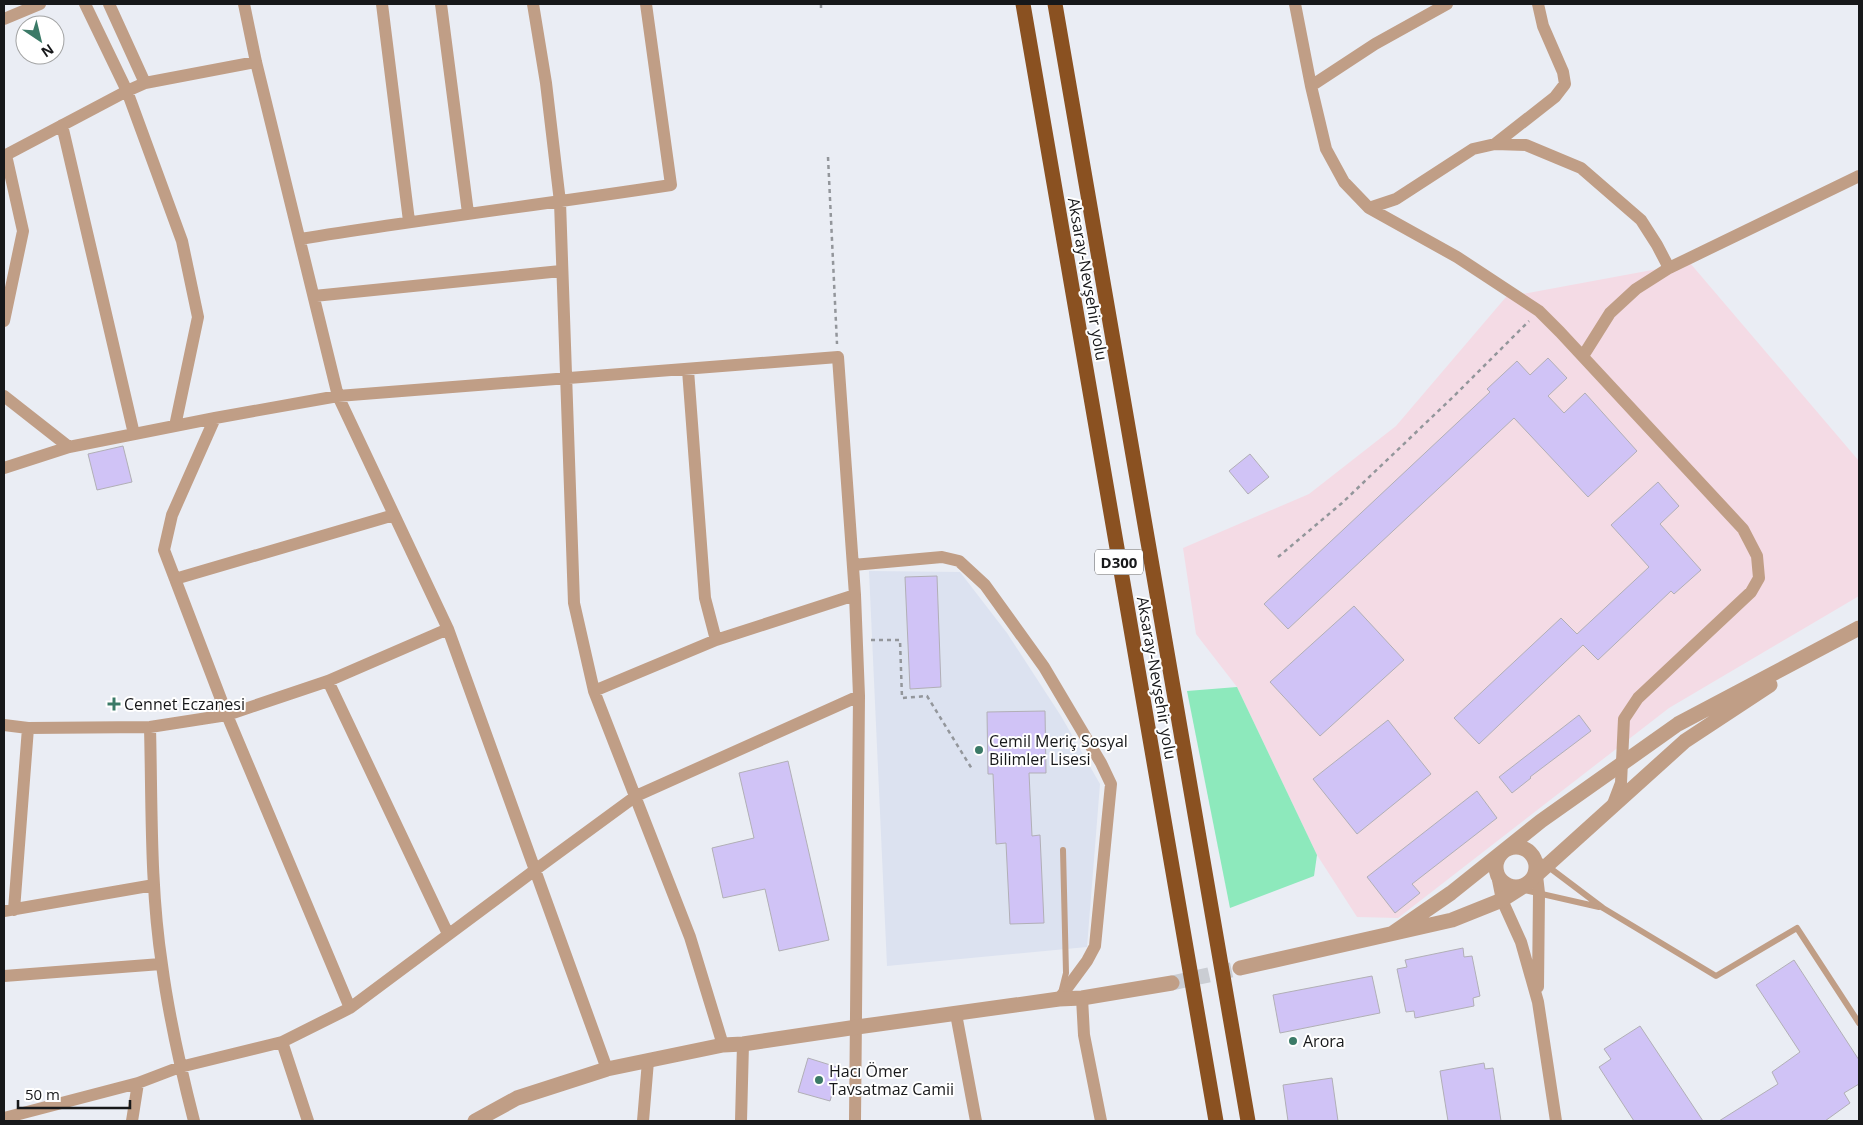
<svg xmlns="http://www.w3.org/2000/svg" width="1863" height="1125" font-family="'Open Sans',sans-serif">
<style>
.industrial{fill:#f4dbe5}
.built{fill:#dce2f0}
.green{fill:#8de9bc}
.building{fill:#d0c3f6;stroke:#b1afb6}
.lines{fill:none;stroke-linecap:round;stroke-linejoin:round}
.tertiary-tunnel{stroke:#cacdd3;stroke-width:15;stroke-dasharray:15 8;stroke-linecap:butt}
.path{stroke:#93969b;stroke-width:2.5;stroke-dasharray:4 4;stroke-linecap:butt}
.service{stroke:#c09e86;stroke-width:6}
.minor{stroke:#c09e86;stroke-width:12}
.tertiary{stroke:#c09e86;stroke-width:15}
.trunk{stroke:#8a5121;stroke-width:15}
.poi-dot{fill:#3b7a67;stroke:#fff;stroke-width:2}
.labels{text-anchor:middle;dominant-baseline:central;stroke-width:4;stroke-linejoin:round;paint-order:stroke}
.shield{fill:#fff;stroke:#5d5d5f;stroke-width:1}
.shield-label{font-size:15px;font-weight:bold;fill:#17181a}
.street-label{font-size:16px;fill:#17181a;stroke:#fff}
.poi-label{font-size:16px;fill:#17181a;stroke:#fff;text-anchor:start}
</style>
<rect width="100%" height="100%" fill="#eaedf4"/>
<path class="industrial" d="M1690,263L1859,461V596L1669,708L1398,918L1357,917L1317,855L1237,687L1196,634L1183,548L1309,494L1396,426L1506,297Z"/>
<path class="built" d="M869,571L960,572L1007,633L1061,716L1100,784L1087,947L887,966Z"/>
<path class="green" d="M1237,687L1317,855L1314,876L1230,908L1187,691Z"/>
<path class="building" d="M1548,358L1567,378L1548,396L1564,413L1585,393L1637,451L1588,497L1514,418L1288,629L1264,604L1490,392L1487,389L1517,361L1530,375Z
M123,446L132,482L97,490L88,454Z
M1250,454L1269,477L1248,494L1229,471Z
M1658,482L1679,506L1660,524L1701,570L1674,594L1671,591L1598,660L1583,645L1479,744L1454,718L1561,618L1577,634L1649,567L1611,525Z
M937,576L941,687L910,689L905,577Z
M1354,606L1404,660L1320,736L1270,682Z
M1045,711L1046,773H1029L1032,836L1040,835L1044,923L1010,924L1006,843L996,844L993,774H988L987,712Z
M1579,715L1591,731L1530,777L1531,778L1512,793L1499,777Z
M1388,720L1431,774L1357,834L1313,779Z
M788,761L829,940L779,951L765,889L723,898L712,848L754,838L739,773Z
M1477,791L1497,818L1412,884L1420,893L1395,913L1367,877Z
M1463,948L1464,957L1472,956L1480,996L1473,998L1474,1006L1415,1018L1414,1011L1406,1012L1397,969L1407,967L1405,960Z
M1794,960L1859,1060V1084L1844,1093L1850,1103L1825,1121H1719L1778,1084L1772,1072L1800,1052L1756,985Z
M1372,976L1380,1013L1280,1033L1273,995Z
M1640,1026L1703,1121H1634L1599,1067L1611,1059L1604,1049Z
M808,1058L840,1068L830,1101L798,1092Z
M1484,1063L1485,1069L1493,1068L1501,1121H1448L1440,1071Z
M1332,1078L1338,1121H1288L1283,1085Z"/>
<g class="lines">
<path class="tertiary-tunnel" d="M1172,983L1240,968"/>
<path class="path" d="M821,4V12
M828,157L837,344
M1278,557L1342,503L1454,396L1529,321
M871,640H900L902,698L927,696L972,769"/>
<path class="service" d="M1530,853L1603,908L1716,976L1797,928L1859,1023
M1524,890L1599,907
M1062,989L1066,973L1063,850"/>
<path class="minor" d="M85,4L127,91L182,241L198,317L175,426
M109,4L145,83
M382,4L409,221
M441,4L468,213
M533,4L546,83L560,202L574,603L594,691L690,937L723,1045
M1295,4L1311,86L1326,149L1344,182L1369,208L1457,257L1539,311L1560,332L1743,529L1757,556L1759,578L1751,592L1638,698L1624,719L1621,783L1613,804
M4,19L40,4
M1311,86L1375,44L1447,4
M62,125L134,434
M1495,144L1555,97L1565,84L1563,72L1543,26L1538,4
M4,156L127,91L145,83L256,62
M1369,208L1396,199L1473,149L1495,144L1526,145L1581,168L1641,220L1657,245L1669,268
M300,239C423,219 547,204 671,185L646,4
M314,296L561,271
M4,321L23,231L6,155
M1583,356L1610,313L1636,289L1669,268L1859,176
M688,370L705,598L716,640
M4,396L69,447
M215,418L172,515L164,550L227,715L350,1008
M4,468L69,447L215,418L338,396L838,357L855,595L859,696L855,1121
M853,565L942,557L959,561L985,585L1044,667L1101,763L1111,784L1095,946L1087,961L1059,999
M175,579L394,515
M328,681L448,934
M594,691L716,640L855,595
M4,725L28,728L150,727L227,715L328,681L448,629
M150,727C152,806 150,887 162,965C169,1018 181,1070 194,1121
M1536,867L1539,893L1538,987
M1497,875L1502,900L1521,942L1538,1002L1556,1121
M14,910L28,728
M4,911L154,885
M4,976L161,964
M1082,998L1084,1035L1101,1121
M956,1014L976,1121
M282,1042L308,1121
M607,1069L535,870L636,796L859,696
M4,1118L138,1083L180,1067L282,1042L350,1008L535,870L448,629L338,396L256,62L244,4
M132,1121L138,1083
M643,1121L648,1061
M741,1121L743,1044"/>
<path class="tertiary" d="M1496 867a20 20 0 1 1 40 0a20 20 0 1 1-40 0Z
M1532,879L1685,741L1770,685
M1393,933L1451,893L1541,821L1678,724L1859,628
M1240,968L1452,920L1502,900L1527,884
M475,1121L517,1098L607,1069L723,1045L743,1044L857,1027L1059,999L1082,998L1172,983"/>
<path class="trunk" d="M1023,4L1216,1121
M1055,4L1248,1121"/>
</g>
<g class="poi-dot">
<path d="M111.5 696.5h5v5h5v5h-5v5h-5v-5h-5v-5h5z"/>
<circle cx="979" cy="750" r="5"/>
<circle cx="1293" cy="1041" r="5"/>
<circle cx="819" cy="1080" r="5"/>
</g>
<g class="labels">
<rect class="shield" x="1095" y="549.5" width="48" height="25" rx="4"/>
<g class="shield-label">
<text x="1119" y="562">D300</text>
</g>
<g class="street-label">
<text transform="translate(1088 279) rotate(80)">Aksaray-Nevşehir yolu</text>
<text transform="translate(1157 678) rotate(80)">Aksaray-Nevşehir yolu</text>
</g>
<g class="poi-label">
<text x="124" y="704">Cennet Eczanesi</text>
<text x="989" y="741">Cemil Meriç Sosyal<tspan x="989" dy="18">Bilimler Lisesi</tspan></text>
<text x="1303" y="1041">Arora</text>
<text x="829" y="1071">Hacı Ömer<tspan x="829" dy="18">Tavsatmaz Camii</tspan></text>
</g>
</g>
<rect width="1863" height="1125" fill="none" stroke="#17181a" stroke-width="10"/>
<g transform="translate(40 40) rotate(145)"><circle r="24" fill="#ffffff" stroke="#a2a3a3"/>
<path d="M0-4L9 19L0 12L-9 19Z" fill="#3b7a67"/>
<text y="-8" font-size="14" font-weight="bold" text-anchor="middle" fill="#17181a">N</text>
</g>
<path d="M18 1100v8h112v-8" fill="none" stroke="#17181a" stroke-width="2.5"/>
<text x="25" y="1100" font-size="15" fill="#17181a" stroke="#ffffff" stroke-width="4" paint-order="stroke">50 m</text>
</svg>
